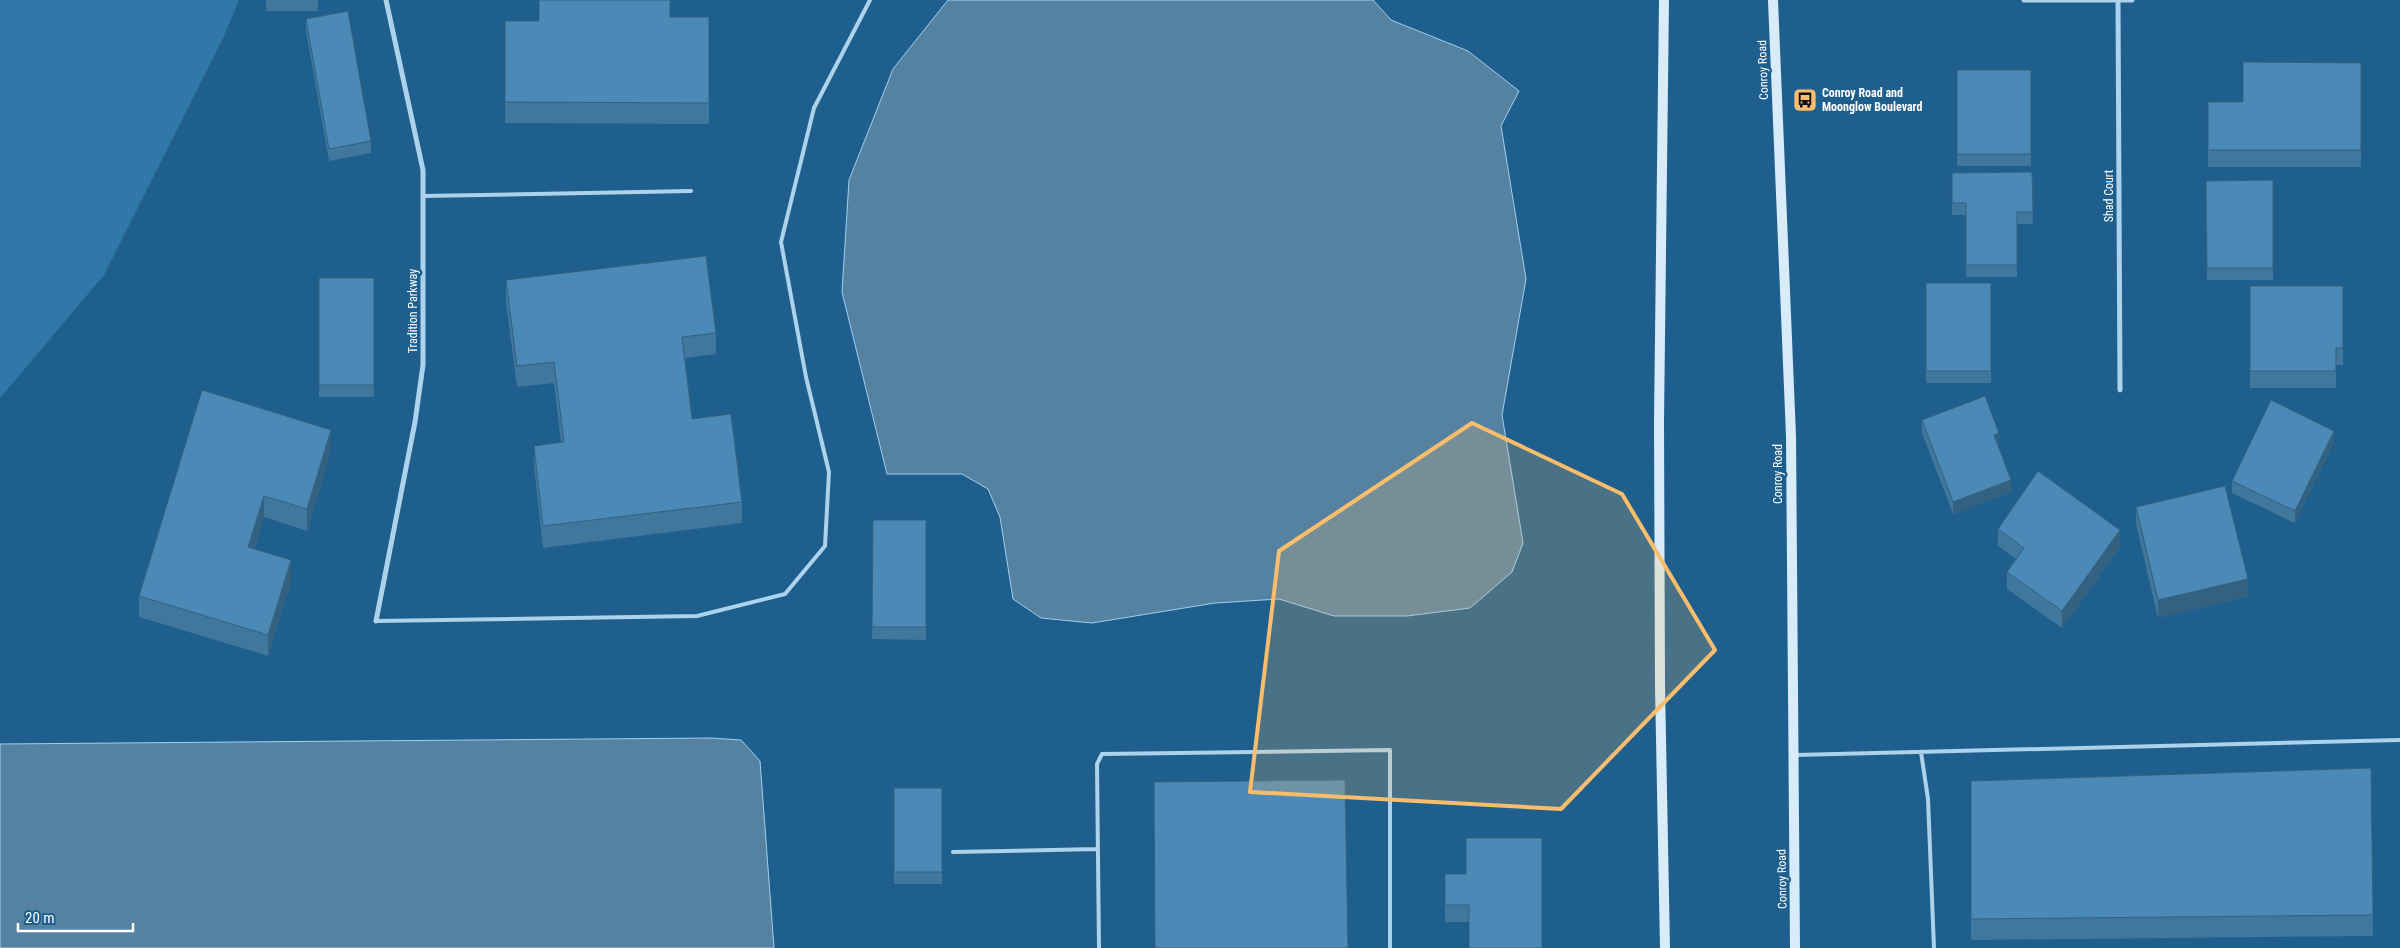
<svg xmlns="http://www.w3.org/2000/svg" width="2400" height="948" font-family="'Roboto Condensed',sans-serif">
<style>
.green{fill:#2f78a8}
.water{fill:#5682a2;stroke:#a0cfee}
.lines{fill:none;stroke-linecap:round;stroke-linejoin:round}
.service{stroke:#acd2ec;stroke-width:4}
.minor{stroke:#acd2ec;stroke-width:5}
.secondary{stroke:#d8ebf9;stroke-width:10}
.wall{fill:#40779d}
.shaded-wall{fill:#34617f}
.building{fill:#4b8ab6;stroke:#34617f}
.marked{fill:#fabd6c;fill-opacity:0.2;stroke:#fabd6c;stroke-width:4;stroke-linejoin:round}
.labels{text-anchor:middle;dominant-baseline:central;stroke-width:5;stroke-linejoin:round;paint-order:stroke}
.street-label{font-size:12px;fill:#fff;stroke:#1f5f8d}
.poi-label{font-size:12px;font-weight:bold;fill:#fff;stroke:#1f5f8d;text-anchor:start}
</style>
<rect width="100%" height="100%" fill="#1f5f8d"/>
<path class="green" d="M0,0H239L224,36L104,275L0,398Z"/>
<path class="water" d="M948,0H1373L1391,20L1468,51L1519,91L1501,126L1526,279L1502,415L1523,543L1512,572L1470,608L1407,616H1334L1279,599L1215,603L1092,623L1041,618L1013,599L1000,517L988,489L962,474H887L842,292L849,180L893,69Z
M711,738L741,740L760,761L774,948H0V744Z"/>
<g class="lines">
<path class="service" d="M423,196L691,191
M376,621L697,616L785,594L825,546L829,472L806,377L781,242L814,108L870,0
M1921,752L1928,799L1934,948
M1796,755L2400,740
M953,852L1098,849
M1099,948L1097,764L1102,754L1390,750V948"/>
<path class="minor" d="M2024,0H2132
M2118,2L2120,390
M376,621L415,422L423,365V170L386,0"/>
<path class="secondary" d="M1664,0L1659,421L1660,686L1665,948
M1773,0L1791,436L1795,948"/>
</g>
<path class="wall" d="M266,0H318V11H266Z
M670,17H709V124L505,123V21H539Z
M306,19L371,141V153L329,161L306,31Z
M2361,63V167H2208V102H2243Z
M1957,70H2031V166H1957Z
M2032,172L2033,224H2017V277H1966V215H1952V173Z
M2273,180V280H2207L2206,181Z
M319,278H374V397H319Z
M506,280L716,333V354L685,358L692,419L742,502V523L543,548L534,467V446L561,442L554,383L517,387L506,302Z
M1926,283H1991V383H1926Z
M2250,286H2343V365H2336V388H2250Z
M202,390L331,451L307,531L264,517L254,549L291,581L268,656L139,617V596Z
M1922,420L1999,446H1998L2011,492L1953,514L1922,433Z
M2334,443L2295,523L2232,493V481Z
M2136,507L2248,596L2158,618L2136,524Z
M873,520H926V640L872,639Z
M1998,529L2120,547L2062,628L2007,589V572L2016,559L1998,546Z
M2371,768L2373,936L1971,940V781Z
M894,788H942V884H894Z
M1542,838L1469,922H1445V874H1466Z"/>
<path class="shaded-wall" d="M331,430V451L307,531V509Z
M2334,431V443L2295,523V511Z
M1999,433V446L1994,447V435Z
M2011,480V492L1953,514V502Z
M264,496V517L248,568V547Z
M2120,530V547L2062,628V611Z
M291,560V581L268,656V635Z
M2248,579V596L2158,618V600Z"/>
<path class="building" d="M539,0H670V17H709V103L505,102V21H539Z
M348,11L371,141L329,149L306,19Z
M2243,62L2361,63V150H2208V102H2243Z
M1957,70H2031V154H1957Z
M2032,172L2033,212H2017V265H1966V203H1952V173Z
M2273,180V268H2207L2206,181Z
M706,256L716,333L682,337L692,419L731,414L742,502L543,526L534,446L564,442L554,362L517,366L506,280Z
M319,278H374V385H319Z
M1926,283H1991V371H1926Z
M2250,286H2343V348H2336V371H2250Z
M202,390L331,430L307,509L264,496L248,547L291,560L268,635L139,596Z
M1985,396L1999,433L1994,435L2011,480L1953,502L1922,420Z
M2271,400L2334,431L2295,511L2232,481Z
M2038,471L2120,530L2062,611L2007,572L2024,548L1998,529Z
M2225,486L2248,579L2158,600L2136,507Z
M873,520H926V627H872Z
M2371,768L2373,915L1971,919V781Z
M1345,780L1348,948H1155L1154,782Z
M894,788H942V872H894Z
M1466,838H1542V948H1469V905H1445V874H1466Z"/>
<path class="marked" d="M1472,423L1622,494L1715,650L1561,809L1250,792L1279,551Z"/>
<defs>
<g id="bus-square" transform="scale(1.25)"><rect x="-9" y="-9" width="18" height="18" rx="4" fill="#fabd6c" stroke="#1f5f8d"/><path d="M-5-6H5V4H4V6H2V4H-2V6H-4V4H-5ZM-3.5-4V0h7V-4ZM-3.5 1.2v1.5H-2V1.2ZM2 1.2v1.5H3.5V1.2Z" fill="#111"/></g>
</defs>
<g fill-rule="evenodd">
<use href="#bus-square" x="1805" y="100"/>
</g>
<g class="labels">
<g class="street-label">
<text transform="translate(1763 70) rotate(-92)">Conroy Road</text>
<text transform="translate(2109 196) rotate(-90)">Shad Court</text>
<text transform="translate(413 311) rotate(-90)">Tradition Parkway</text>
<text transform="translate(1778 474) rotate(-90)">Conroy Road</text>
<text transform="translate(1782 879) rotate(-91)">Conroy Road</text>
</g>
<g class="poi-label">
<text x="1822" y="93">Conroy Road and<tspan x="1822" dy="14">Moonglow Boulevard</tspan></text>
</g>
</g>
<path d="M18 923v8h115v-8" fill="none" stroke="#ffffff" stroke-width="2.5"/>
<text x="25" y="923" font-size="15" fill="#ffffff" stroke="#1f5f8d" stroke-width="4" paint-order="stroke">20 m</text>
</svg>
